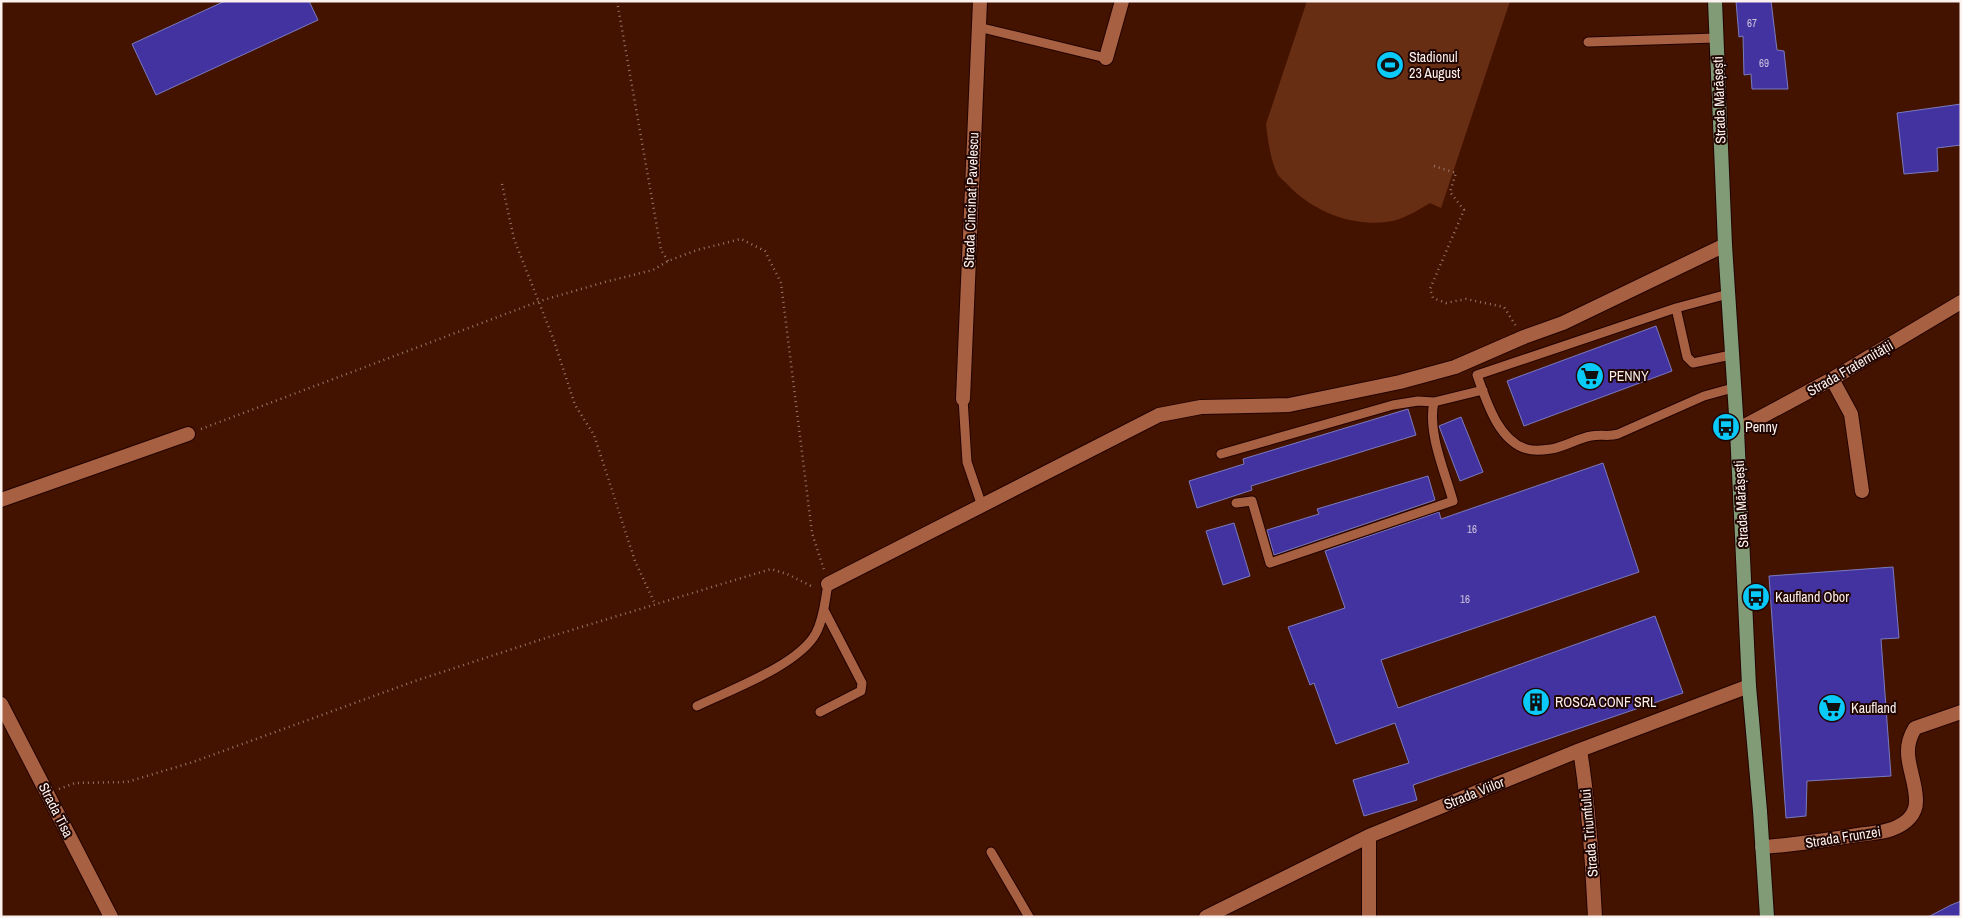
<svg xmlns="http://www.w3.org/2000/svg" width="1962" height="918" font-family="'Archivo Narrow',sans-serif">
<style>
.green{fill:#682e14}
.building{fill:#4333a0;stroke:#7a7abf}
.lines{fill:none;stroke-linecap:round;stroke-linejoin:round}
.service-casing{stroke:#220300;stroke-width:11}
.minor-casing{stroke:#220300;stroke-width:16}
.primary-casing{stroke:#220300;stroke-width:16}
.path{stroke:#95766a;stroke-width:2.5;stroke-dasharray:1 4;stroke-linecap:butt}
.service{stroke:#a86042;stroke-width:9}
.minor{stroke:#a86042;stroke-width:14}
.primary{stroke:#809b76;stroke-width:14}
.labels{text-anchor:middle;dominant-baseline:central;stroke-width:4;stroke-linejoin:round;paint-order:stroke}
.number-label{font-size:11px;fill:#cdc2db}
.poi-label{font-size:14px;fill:#fbf2ef;stroke:#200500;text-anchor:start}
.street-label{font-size:14px;fill:#fbf2ef;stroke:#200500}
</style>
<rect width="100%" height="100%" fill="#441300"/>
<path class="green" d="M1307,1H1510L1441,208L1430,203C1418,210 1406,218 1392,221C1354,228 1313,212 1287,184C1284,181 1279,177 1277,173C1270,158 1268,140 1266,124Z"/>
<path class="building" d="M225,1H309L318,20L156,95L132,44Z
M1736,1H1771L1777,50L1784,51L1788,89H1752L1751,74L1744,75L1743,36L1739,37Z
M1961,104V145L1937,148L1938,171L1904,174L1897,113Z
M1656,326L1672,371L1524,426L1507,381Z
M1408,409L1416,435L1251,486L1252,490L1197,508L1189,481L1244,464L1243,459Z
M1461,417L1483,472L1460,481L1439,426Z
M1603,463L1639,572L1381,660L1398,708L1655,616L1683,693L1413,785L1417,800L1364,816L1353,780L1409,763L1395,723L1336,744L1314,683L1310,685L1288,627L1345,608L1325,551L1439,512L1441,519Z
M1428,476L1435,500L1274,555L1267,530L1319,514L1317,509Z
M1234,523L1250,576L1223,585L1206,531Z
M1893,567L1899,638L1881,639L1891,776L1807,781L1806,816L1786,818L1769,576Z
M1961,901V917H1928L1951,905Z"/>
<g class="lines">
<g class="service-casing">
<path id="service" d="M978,27L1106,58
M1588,42L1716,38
M1728,294L1676,308L1477,375C1486,400 1498,441 1527,449C1534,451 1544,450 1551,449C1565,447 1578,438 1591,436C1601,434 1609,437 1618,434L1704,396L1733,388
M1676,308L1687,357L1693,363L1731,355
M963,399L967,462L982,506
M1221,454L1393,405L1418,401L1434,402L1483,390
M1236,503L1252,501L1270,563L1453,501C1445,472 1427,432 1434,402
M697,706C730,690 799,665 816,633C824,618 825,600 828,584
M820,712L857,693L861,691L862,683L824,610
M991,852L1029,917"/>
</g>
<g class="minor-casing">
<path id="minor" d="M1106,58L1122,1
M1832,379L1851,414L1862,491
M963,399L980,1
M1737,430L1832,379L1961,302
M1,500L188,434
M828,584L1159,415L1201,407L1289,405L1400,382L1455,367L1524,337L1563,323L1725,245
M1,704L111,917
M1580,750C1589,806 1592,861 1595,917
M1369,836V917
M1762,847C1795,845 1826,840 1858,835C1869,833 1882,833 1892,829C1906,824 1917,814 1916,799C1915,772 1899,754 1915,728L1961,712
M1206,917L1369,836L1580,750L1749,686"/>
</g>
<g class="primary-casing">
<path id="primary" d="M1715,1L1725,245L1737,430L1749,686L1760,811L1767,917"/>
</g>
<path class="path" d="M617,1L661,250L668,261
M1434,166L1456,173L1450,192L1464,210L1430,289L1433,298L1446,303L1466,299L1504,307L1516,326
M502,184L514,239L553,338L575,405L594,435L635,561L655,604
M201,429L540,301L605,282L653,270L668,261L697,250L741,239L765,251L781,283L812,533L824,570
M59,789L75,783L127,782L193,762L415,681L552,636L771,569L787,574L811,586H814"/>
<use href="#service" class="service"/>
<use href="#minor" class="minor"/>
<use href="#primary" class="primary"/>
</g>
<defs>
<g id="stadium-disc" transform="scale(1.4375)"><circle r="9.5" fill="#0acafa" stroke="#200500"/><path d="M0-5a6.5 5 0 1 0 0 10a6.5 5 0 1 0 0-10ZM-3.5-1.8h7v3.6h-7Z" fill="#111"/></g>
<g id="supermarket-disc" transform="scale(1.4375)"><circle r="9.5" fill="#0acafa" stroke="#200500"/><path d="M-6-5.5h2.5l.6 2H6L4.5 2H-2.5L-4.4-4H-6ZM-1.5 3.2a1.3 1.3 0 1 0 .1 0ZM3 3.2a1.3 1.3 0 1 0 .1 0Z" fill="#111"/></g>
<g id="bus-disc" transform="scale(1.4375)"><circle r="9.5" fill="#0acafa" stroke="#200500"/><path d="M-5-6H5V4H4V6H2V4H-2V6H-4V4H-5ZM-3.5-4V0h7V-4ZM-3.5 1.2v1.5H-2V1.2ZM2 1.2v1.5H3.5V1.2Z" fill="#111"/></g>
<g id="building-disc" transform="scale(1.4375)"><circle r="9.5" fill="#0acafa" stroke="#200500"/><path d="M-4-6H4V6H1V3H-1V6H-4ZM-2.5-4.3h1.7v1.8h-1.7ZM.8-4.3h1.7v1.8H.8ZM-2.5-1h1.7V.8h-1.7ZM.8-1h1.7V.8H.8Z" fill="#111"/></g>
</defs>
<g fill-rule="evenodd">
<use href="#stadium-disc" x="1390" y="65"/>
<use href="#supermarket-disc" x="1590" y="376"/>
<use href="#bus-disc" x="1726" y="427"/>
<use href="#bus-disc" x="1756" y="597"/>
<use href="#building-disc" x="1536" y="702"/>
<use href="#supermarket-disc" x="1832" y="708"/>
</g>
<g class="labels">
<g class="number-label">
<text x="1752" y="23">67</text>
<text x="1764" y="63">69</text>
<text x="1472" y="529">16</text>
<text x="1465" y="599">16</text>
</g>
<g class="poi-label">
<text x="1409" y="57">Stadionul<tspan x="1409" dy="16">23 August</tspan></text>
<text x="1609" y="376">PENNY</text>
<text x="1745" y="427">Penny</text>
<text x="1775" y="597">Kaufland Obor</text>
<text x="1555" y="702">ROSCA CONF SRL</text>
<text x="1851" y="708">Kaufland</text>
</g>
<g class="street-label">
<text transform="translate(1719 100) rotate(-92)">Strada Mărășești</text>
<text transform="translate(971 200) rotate(-88)">Strada Cincinat Pavelescu</text>
<text transform="translate(1850 368) rotate(-30)">Strada Fraternității</text>
<text transform="translate(1741 504) rotate(-93)">Strada Mărășești</text>
<text transform="translate(1474 793) rotate(-22)">Strada Viilor</text>
<text transform="translate(56 810) rotate(63)">Strada Tisa</text>
<text transform="translate(1589 833) rotate(-95)">Strada Triumfului</text>
<text transform="translate(1843 837) rotate(-9)">Strada Frunzei</text>
</g>
</g>
<rect width="1962" height="918" fill="none" stroke="#fbf2ef" stroke-width="5"/>
</svg>
